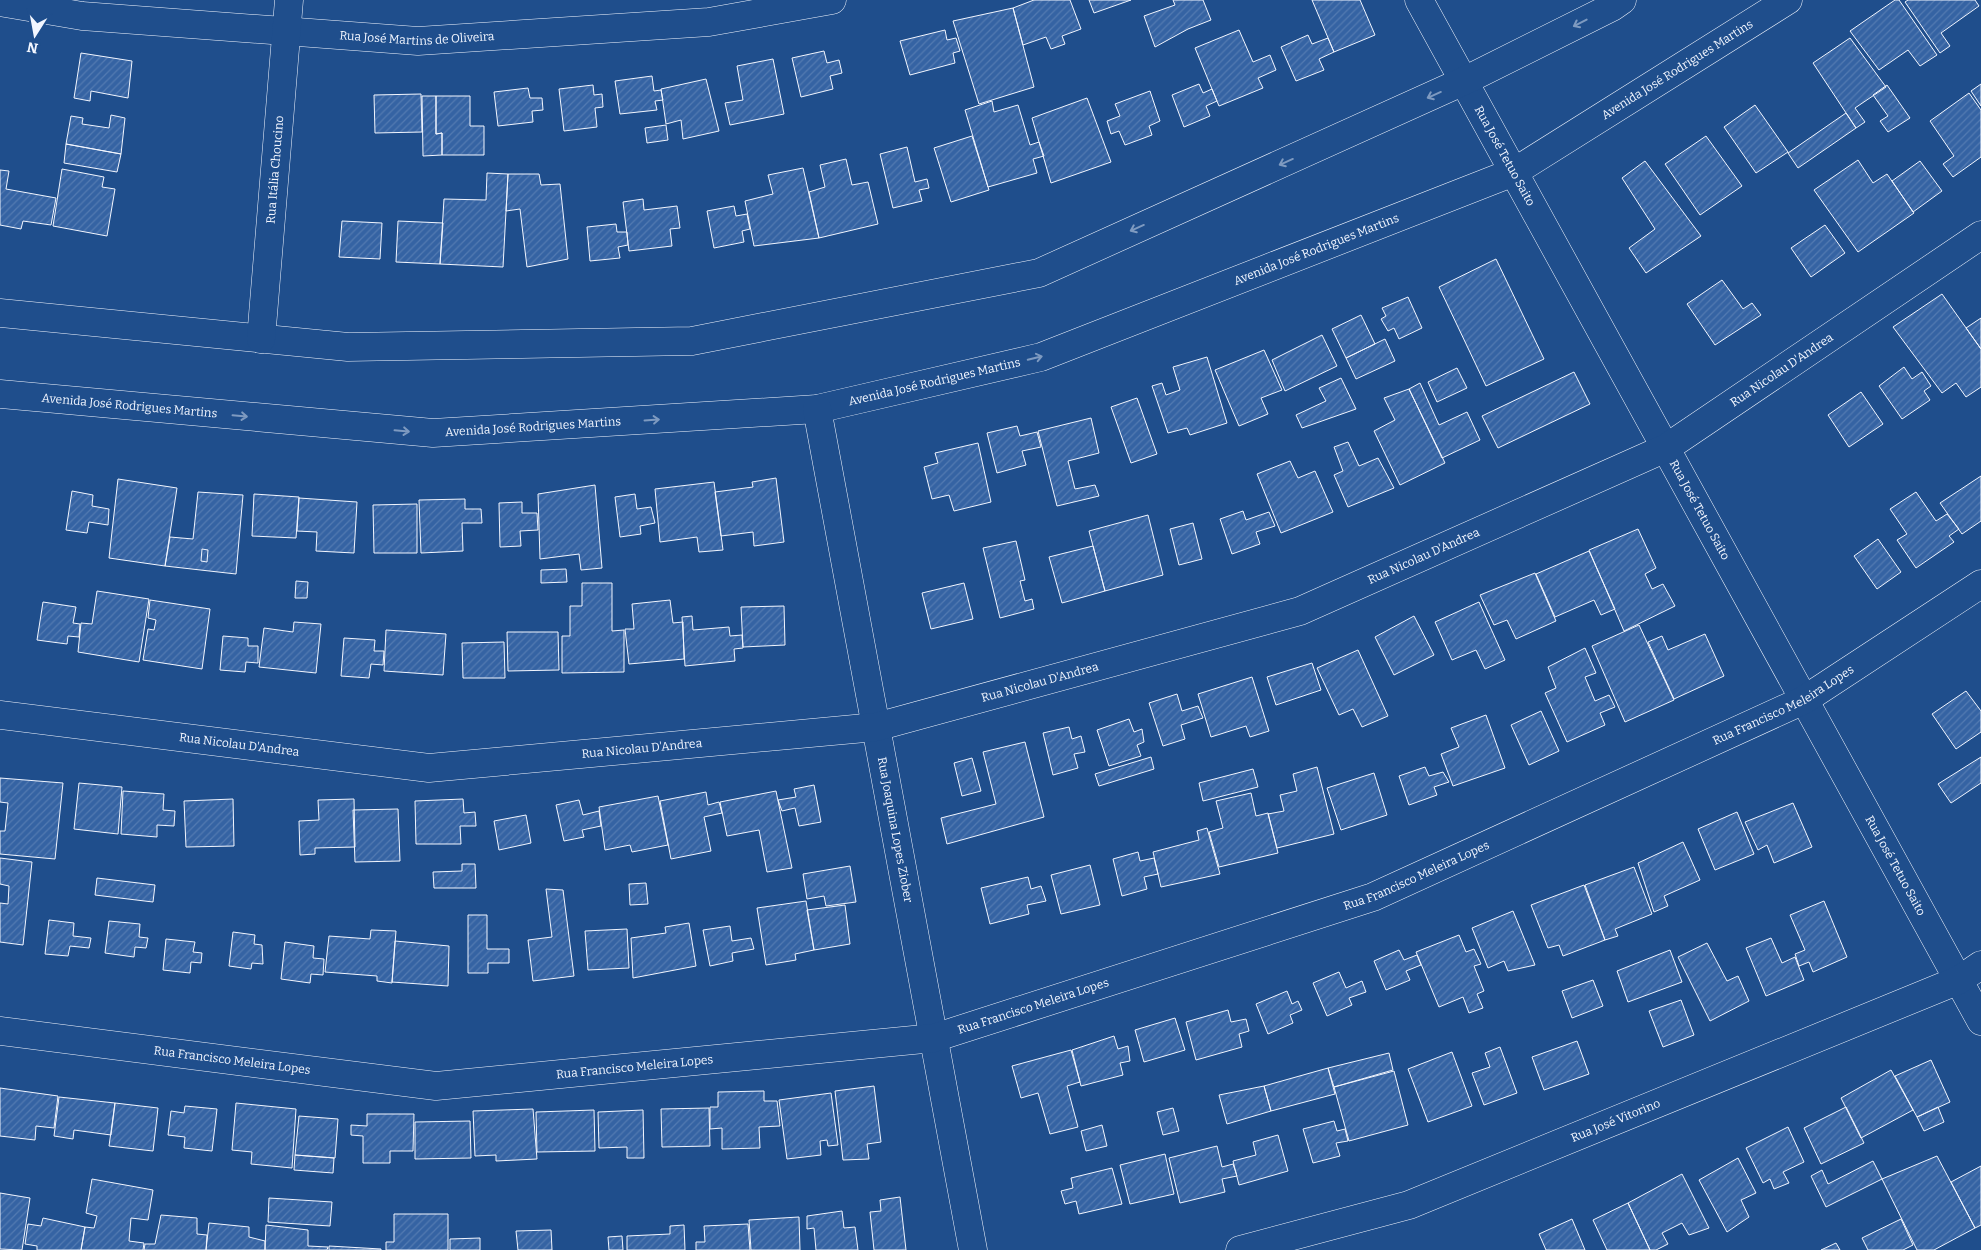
<svg xmlns="http://www.w3.org/2000/svg" width="1981" height="1250" font-family="Bitter,serif">
<style>
.building{fill:url(#building-hatch);stroke:#f2f6ff}
.lines{fill:none;stroke-linecap:round;stroke-linejoin:round}
.minor-casing{stroke:#f2f6ff;stroke-width:29}
.minor{stroke:#1f4e8c;stroke-width:28}
.oneway{stroke:#7e9ac0}
.labels{text-anchor:middle;dominant-baseline:central;stroke-width:4;stroke-linejoin:round;paint-order:stroke}
.street-label{font-size:12px;fill:#f2f6ff;stroke:#1f4e8c}
</style>
<defs>
<pattern id="building-hatch" width="6" height="6" patternUnits="userSpaceOnUse" patternTransform="scale(1.25)"><rect width="6" height="6" fill="#3563a3"/><path d="M-1 1l2-2M0 6l6-6M5 7l2-2" fill="none" stroke="#537ab1"/></pattern>
</defs>
<rect width="100%" height="100%" fill="#1f4e8c"/>
<path class="building" d="M1034,0H1070L1081,29L1062,36L1065,44L1051,49L1046,37L1023,45L1013,8Z
M1089,0H1131L1094,13Z
M1173,0H1203L1211,20L1188,29L1155,47L1144,16L1175,5Z
M1312,0H1360L1375,35L1334,52Z
M1895,0H1899L1937,55L1920,66L1908,50L1879,70L1850,31Z
M1908,0H1975L1979,6L1941,33L1950,46L1940,53L1905,2Z
M1013,8L1034,87L979,104L953,21Z
M945,30L947,40L956,38L960,51L953,53L955,63L910,75L900,41Z
M1239,30L1253,62L1270,55L1276,70L1258,78L1263,88L1219,106L1195,48Z
M1308,35L1312,44L1328,38L1334,52L1319,59L1324,70L1296,81L1281,47Z
M1850,38L1886,87L1855,108L1865,122L1856,128L1813,63Z
M824,51L827,63L839,60L842,73L830,76L833,89L801,97L792,58Z
M81,53L132,61L128,98L91,91L90,101L74,98Z
M773,59L784,114L730,125L725,103L743,100L737,66Z
M652,76L654,91L661,90L663,100L655,101L657,110L620,114L615,81Z
M706,79L719,131L683,139L681,120L666,124L661,89Z
M1199,84L1203,93L1212,89L1217,101L1206,106L1210,116L1184,127L1172,95Z
M1981,84V106L1971,91Z
M593,85L594,95L602,94L603,107L595,108L597,127L564,131L559,89Z
M1887,85L1910,118L1888,132L1880,121L1888,116L1873,95Z
M528,88L530,98H542L543,110L532,111L533,122L498,126L494,92Z
M1150,91L1160,121L1149,126L1152,135L1125,145L1119,131L1111,134L1107,121L1120,116L1115,104Z
M1969,93L1981,110V157L1953,177L1943,164L1954,156L1930,121Z
M421,94L422,132L375,133L374,95Z
M422,96H436V134L442,133V155L423,156Z
M436,96H470V126H484V155H442V133L436,134Z
M1087,98L1111,162L1051,183L1032,118Z
M992,101L994,112L1018,105L1030,145L1039,142L1044,156L1033,159L1037,173L988,187L965,110Z
M1755,105L1788,152L1756,173L1724,127Z
M1846,113L1856,128L1798,168L1788,153Z
M111,115L125,118L121,154L66,144L71,116L83,118L82,124L109,128Z
M666,125L668,140L647,143L645,128Z
M972,136L989,190L951,202L934,148Z
M1706,136L1742,186L1700,215L1665,164Z
M66,144L121,154L117,172L64,163Z
M907,147L915,182L927,179L929,188L919,190L922,201L893,208L880,154Z
M846,159L852,185L868,182L878,224L819,238L809,192L825,187L820,165Z
M1858,160L1873,183L1887,174L1914,213L1858,252L1814,190Z
M1645,161L1701,236L1646,273L1629,248L1655,229L1622,178Z
M1920,161L1942,191L1913,212L1892,181Z
M803,168L819,238L754,246L745,201L773,194L768,175Z
M62,169L104,177L102,187L115,189L107,236L53,226Z
M0,170L9,171L6,189L56,198L51,225L23,221L21,229L0,225Z
M487,173L508,174L503,267L440,264L444,199L486,200Z
M508,174H539L541,185L560,184L568,259L527,267L520,209L506,211Z
M643,199L644,210L677,206L680,228L670,229L672,246L629,251L623,202Z
M734,206L736,216L747,214L750,229L742,231L744,242L714,248L707,211Z
M342,221L382,223L380,259L339,257Z
M398,221L443,223L440,264L396,262Z
M616,224L617,232H627L628,245L618,247L620,258L590,261L587,227Z
M1825,225L1845,253L1811,277L1791,248Z
M1496,259L1544,359L1486,386L1439,287Z
M1722,280L1743,309L1752,303L1761,315L1715,345L1687,304Z
M1942,294L1981,349V387L1966,397L1956,383L1942,393L1893,327Z
M1408,297L1422,328L1399,339L1394,328L1388,331L1381,319L1386,316L1382,308Z
M1361,315L1375,344L1346,358L1332,329Z
M1981,318V349L1966,328Z
M1322,335L1337,366L1285,391L1272,360Z
M1385,339L1395,361L1356,379L1346,358Z
M1264,350L1282,390L1261,398L1268,414L1239,426L1215,370Z
M1207,357L1227,423L1190,435L1187,428L1168,433L1152,386L1162,383L1166,395L1180,390L1173,367Z
M1904,367L1912,379L1922,372L1931,386L1924,391L1930,400L1902,419L1879,386Z
M1457,368L1467,388L1437,402L1428,382Z
M1574,372L1590,404L1498,448L1482,416Z
M1341,378L1356,409L1302,428L1296,415L1326,401L1319,388Z
M1420,383L1439,425L1467,412L1480,440L1442,458L1409,389Z
M1409,389L1445,463L1400,485L1374,431L1395,420L1384,398Z
M1861,392L1883,424L1849,447L1828,415Z
M1137,398L1157,454L1131,463L1111,407Z
M1091,418L1099,453L1068,461L1075,489L1095,485L1099,496L1057,506L1038,431Z
M1017,426L1020,436L1037,432L1041,447L1022,451L1026,465L997,473L987,433Z
M1348,442L1359,466L1378,458L1394,488L1348,507L1334,475L1343,471L1334,447Z
M978,443L991,502L954,511L949,495L932,499L924,467L938,463L935,453Z
M1290,461L1298,478L1315,471L1333,512L1281,533L1257,474Z
M1981,476V521L1962,534L1940,503Z
M776,478L784,542L754,546L753,532L721,536L715,492L753,487L752,482Z
M118,479L177,488L165,566L109,558Z
M714,482L723,550L699,552L697,537L660,542L655,489Z
M595,485L602,568L581,570L579,554L540,559L538,494Z
M72,491L93,495L92,506L109,509L108,525L89,522L87,533L66,530Z
M198,492L243,495L236,574L165,566L170,537L193,539Z
M1916,492L1936,521L1947,514L1959,529L1949,536L1954,542L1916,568L1897,540L1907,534L1890,509Z
M254,494L299,497L296,538L252,536Z
M635,494L637,509L651,507L655,523L640,526L641,534L620,537L615,497Z
M299,498L357,502L354,553L316,551L317,532L297,531Z
M465,499V509H481L482,523H462L463,551L421,553L419,500Z
M522,502V513H537L538,530L520,531L521,546L500,547L499,503Z
M417,504V553H374L373,505Z
M1243,511L1246,520L1269,512L1275,526L1256,532L1260,544L1232,554L1220,519Z
M1148,515L1163,575L1105,591L1089,531Z
M1193,523L1202,559L1179,565L1170,529Z
M1638,529L1656,568L1645,574L1652,589L1663,584L1675,606L1624,631L1589,550Z
M1878,539L1901,572L1877,589L1854,556Z
M1016,541L1025,580L1020,581L1025,601L1032,599L1034,609L1000,618L983,548Z
M1093,546L1105,591L1062,603L1049,557Z
M202,549L208,550L207,562L201,561Z
M1589,551L1615,609L1601,615L1594,600L1555,617L1536,574Z
M566,569L567,582L541,583V570Z
M1535,573L1556,621L1516,639L1507,620L1494,625L1480,595Z
M296,581L308,582L307,598H295Z
M582,583H612V631L624,630V672L562,673V636H570V606H582Z
M964,583L973,619L931,629L922,593Z
M97,591L149,599L139,662L78,652L81,623L92,624Z
M150,600L210,609L202,669L143,660L148,629L154,630L156,620L148,618Z
M670,600L673,623L683,622L684,659L629,664L625,629H634L632,604Z
M43,602L76,607L73,623L80,624L79,637L68,636L67,644L37,640Z
M1479,602L1505,660L1485,669L1476,650L1452,660L1435,622Z
M784,606L785,645L743,647L741,607Z
M692,616L693,630L729,627L730,636L742,635L743,648L734,649L735,661L685,666L682,617Z
M1414,616L1434,655L1394,675L1375,637Z
M294,622L321,624L316,673L259,667L264,628L293,632Z
M1639,625L1674,700L1625,722L1592,646Z
M386,630L446,634L443,675L384,671Z
M507,632H558L559,670L508,671Z
M1705,634L1724,676L1674,699L1648,642L1662,636L1668,650Z
M223,636L248,638V646H258V663L246,662L245,672L220,670Z
M344,638L375,640L374,651H384L383,665L371,664L369,678L341,676Z
M504,642L505,678H463L462,643Z
M1585,648L1596,673L1585,677L1595,701L1609,695L1615,707L1600,713L1605,725L1567,742L1545,693L1556,688L1548,667Z
M1358,650L1388,716L1362,727L1353,709L1339,715L1317,668Z
M1312,663L1321,690L1276,705L1267,677Z
M1252,677L1269,731L1250,737L1246,726L1211,737L1198,694Z
M1966,691L1981,711V732L1956,749L1932,714Z
M1177,694L1182,711L1198,706L1203,718L1181,725L1185,739L1163,746L1149,703Z
M1541,711L1559,751L1529,765L1511,725Z
M1486,715L1505,768L1453,786L1441,754L1459,747L1451,728Z
M1129,719L1134,732L1142,729L1144,742L1137,745L1141,756L1109,766L1097,730Z
M1069,727L1072,739L1081,736L1085,752L1074,754L1078,768L1053,775L1043,733Z
M1025,742L1044,817L947,844L941,818L996,804L983,752Z
M1151,757L1154,769L1099,786L1095,774Z
M1981,757V783L1951,803L1938,784Z
M972,758L981,791L962,796L954,763Z
M1317,767L1334,834L1277,848L1268,814L1284,811L1280,795L1297,791L1293,774Z
M1425,767L1429,776L1443,772L1449,782L1434,787L1437,795L1409,805L1399,776Z
M1253,769L1258,787L1203,801L1199,783Z
M1374,773L1387,815L1341,830L1327,788Z
M0,778L63,783L55,859L0,854V831H5L8,803L0,802Z
M79,783L122,787L118,834L74,829Z
M814,785L821,822L799,826L795,808L782,811L778,800L796,797L794,789Z
M123,791L164,794L163,810L175,811L174,826L157,825V837L121,834Z
M776,791L792,868L767,872L759,830L727,836L720,802Z
M706,792L708,805L719,802L722,813L704,817L711,851L671,859L660,801Z
M1251,793L1256,816L1268,813L1278,853L1219,867L1209,832L1223,828L1216,801Z
M658,796L668,845L632,852L630,845L605,850L599,807Z
M233,799L234,846L186,847L184,801Z
M354,799L355,847L315,848V854L300,855L299,821L319,820L318,800Z
M463,799L464,813L475,812L476,826H460L461,844H416L415,801Z
M579,800L583,815L599,811L601,826L582,830L584,837L564,841L556,805Z
M1793,803L1812,847L1774,863L1767,845L1758,850L1745,822Z
M398,809L400,861L355,862L353,810Z
M1737,812L1754,854L1715,870L1698,829Z
M526,815L531,843L499,850L494,821Z
M1207,828L1220,874L1161,887L1153,852L1199,840L1197,831Z
M1683,842L1700,880L1664,896L1668,906L1654,912L1638,863Z
M1138,852L1140,861L1154,858L1158,874L1144,877L1147,889L1122,896L1113,859Z
M0,858L32,862L23,945L0,942V903L8,904L9,886L0,884Z
M462,864H475L476,888H434L433,872L462,871Z
M1090,865L1100,905L1061,914L1051,875Z
M850,866L856,902L826,906L824,896L807,899L803,874Z
M1634,867L1652,914L1615,929L1618,936L1605,940L1585,885Z
M1028,877L1031,889L1041,886L1046,901L1027,905L1029,914L990,924L981,888Z
M97,878L155,885L153,902L95,895Z
M646,883L648,904L630,905L629,884Z
M1584,885L1605,940L1563,956L1559,945L1548,948L1531,905Z
M546,889L563,890L574,976L533,981L528,940L552,937Z
M806,901L814,950L795,954L796,960L766,965L757,908Z
M1824,901L1847,957L1813,972L1809,962L1799,966L1795,954L1805,950L1790,915Z
M845,905L850,944L814,950L807,910Z
M1513,911L1535,965L1508,971L1504,961L1488,968L1472,928Z
M468,915H487V949H509V963H488V973H468Z
M49,920L74,923L73,936L91,938L89,948L70,946L68,956L45,954Z
M109,921L140,924L139,937L148,938L146,948L135,947L134,957L105,953Z
M689,923L696,966L633,978L631,938L666,933L665,927Z
M730,926L732,941L751,938L754,949L732,953L733,961L710,966L703,930Z
M627,929L629,968L588,970L585,931Z
M371,930L396,931L392,983L377,981V976L325,972L329,936L370,939Z
M233,932L255,935L254,944L262,945L263,964L252,963L251,969L229,966Z
M1459,935L1466,952L1474,949L1481,964L1474,966L1484,991L1477,994L1483,1008L1469,1013L1463,997L1439,1007L1416,952Z
M1771,938L1782,963L1795,957L1804,980L1766,996L1746,948Z
M166,939L195,942L193,952L202,953L201,963L191,962L190,973L163,970Z
M395,941L449,946L448,986L392,982Z
M285,942L314,946L313,958L324,959L323,975L311,974L310,983L281,979Z
M1707,943L1727,981L1738,976L1749,1001L1710,1021L1678,957Z
M1399,950L1404,960L1417,955L1421,965L1406,971L1410,980L1386,990L1374,961Z
M1670,950L1682,982L1628,1002L1617,971Z
M1339,972L1346,988L1362,981L1366,992L1349,998L1352,1005L1327,1016L1313,983Z
M1593,980L1603,1006L1572,1018L1562,991Z
M1287,991L1292,1004L1298,1001L1302,1010L1290,1015L1293,1023L1268,1034L1256,1004Z
M1681,1000L1694,1035L1663,1047L1649,1011Z
M1228,1010L1231,1022L1246,1019L1249,1031L1239,1034L1242,1047L1196,1060L1186,1022Z
M1175,1018L1185,1050L1144,1062L1135,1030Z
M1114,1036L1118,1049L1128,1046L1130,1061L1120,1063L1123,1075L1081,1086L1072,1050Z
M1577,1041L1589,1074L1544,1090L1532,1057Z
M1500,1047L1517,1093L1484,1105L1472,1073L1490,1067L1485,1053Z
M1071,1050L1080,1082L1067,1086L1078,1127L1050,1134L1038,1093L1021,1098L1012,1066Z
M1452,1052L1472,1106L1428,1122L1408,1069Z
M1389,1053L1393,1070L1334,1087L1328,1068Z
M1931,1060L1950,1102L1917,1117L1895,1076Z
M1328,1068L1335,1094L1271,1111L1264,1086Z
M1891,1070L1913,1110L1861,1138L1841,1098Z
M1394,1071L1408,1125L1349,1141L1334,1087Z
M874,1086L881,1142L867,1144L869,1159L843,1160L835,1091Z
M1264,1086L1271,1111L1227,1124L1219,1095Z
M0,1088L58,1096L54,1128L36,1126L35,1140L0,1136Z
M764,1091V1101H777L780,1126L759,1127L760,1148L722,1149V1128L710,1129V1107H718V1092Z
M831,1093L838,1145L828,1146L827,1140L820,1141L821,1155L787,1159L779,1100Z
M59,1097L115,1103L111,1135L74,1130L73,1139L54,1136Z
M115,1103L158,1108L153,1151L109,1146Z
M236,1103L296,1109L292,1168L251,1164L252,1152L232,1150Z
M185,1106L217,1109L212,1151L184,1148L185,1137L168,1135L171,1111L184,1113Z
M1846,1107L1864,1143L1821,1164L1804,1128Z
M1938,1107L1944,1122L1924,1131L1917,1117Z
M709,1108L710,1146L662,1147L661,1109Z
M1173,1108L1179,1131L1163,1135L1157,1112Z
M533,1109L537,1159L496,1161V1155L475,1156L473,1111Z
M594,1110L595,1151L537,1152L536,1112Z
M643,1110L644,1158H627V1147L599,1148L598,1112Z
M367,1114H414L413,1151H390V1163H363V1136L351,1135V1125L367,1126Z
M299,1116L338,1119L335,1158L295,1155Z
M470,1121L471,1158L415,1159V1122Z
M1334,1121L1337,1131L1345,1129L1348,1141L1336,1143L1340,1156L1313,1163L1303,1129Z
M1102,1125L1107,1146L1086,1151L1081,1131Z
M1788,1127L1804,1162L1783,1172L1789,1183L1774,1189L1770,1179L1763,1183L1746,1148Z
M1278,1135L1288,1171L1239,1185L1233,1161L1256,1155L1253,1142Z
M1217,1146L1222,1167L1233,1164L1237,1176L1222,1179L1225,1192L1180,1203L1169,1158Z
M1165,1154L1174,1194L1130,1204L1120,1165Z
M295,1155L334,1158L333,1173L294,1170Z
M1937,1156L1975,1228L1934,1250H1917L1882,1179Z
M1738,1158L1756,1193L1741,1200L1749,1217L1727,1232L1699,1180Z
M1873,1161L1882,1179L1826,1207L1811,1176L1822,1170L1828,1184Z
M1981,1166V1225L1975,1228L1951,1182Z
M1112,1168L1122,1204L1079,1214L1076,1201L1065,1204L1061,1191L1073,1188L1071,1178Z
M1682,1174L1709,1228L1689,1235L1682,1223L1662,1233L1668,1244L1656,1250H1650L1628,1203Z
M92,1179L153,1190L148,1220L131,1218L129,1241L144,1243L143,1250H81L85,1227L94,1228L97,1216L86,1213Z
M0,1193L30,1198L22,1250L0,1249Z
M900,1197L906,1250H874L870,1212L881,1211L880,1200Z
M269,1198L332,1202L330,1226L268,1222Z
M1628,1203L1650,1250H1607L1593,1220Z
M842,1211L844,1228L855,1227L858,1250H816L814,1228L807,1229V1216Z
M394,1214H448V1250H386V1242H394Z
M161,1215L197,1218V1234L207,1235L206,1250H144L145,1244H155Z
M799,1217L800,1250H751L749,1220Z
M43,1218L85,1227L81,1250H37V1246L25,1244L28,1224L41,1226Z
M1572,1219L1585,1250H1546L1539,1234Z
M1901,1219L1913,1245L1903,1250H1868L1862,1238Z
M209,1223L249,1227V1237L265,1241V1250H206Z
M748,1224L750,1250H696V1242H705L704,1226Z
M266,1225L308,1230V1246L328,1247L327,1250H265Z
M684,1225L685,1250H627V1236L670,1234V1226Z
M551,1230L552,1250H518L516,1231Z
M622,1236L623,1250H609L608,1237Z
M480,1238V1250H450V1239Z
M1836,1243L1840,1250H1821Z
M329,1246L381,1249V1250H329Z"/>
<g class="lines">
<g class="minor-casing">
<g id="minor">
<path id="s1" d="M1419,0L1981,1021"/>
<path id="s2" d="M0,2L82,16L418,41L709,22L832,0"/>
<path d="M0,313L348,347L692,341L1039,273L1464,81L1612,7L1622,0"/>
<path id="s3" d="M261,339L289,0"/>
<path id="s4" d="M0,394L433,433L817,409L1041,357L1514,172L1788,0"/>
<path id="s5" d="M817,409L973,1250"/>
<path id="s6" d="M0,715L429,768L876,727L1300,611L1666,448L1981,235"/>
<path id="s7" d="M0,1031L436,1086L934,1038L1373,897L1804,700L1981,584"/>
<path id="s8" d="M1240,1250L1409,1205L1959,980L1981,965"/>
</g>
</g>
<use href="#minor" class="minor"/>
</g>
<defs><path id="oneway-shaft" d="M-6 0H5M1.5-3L5.5 0L1.5 3" fill="none" stroke-width="1.6" stroke-linecap="round" stroke-linejoin="round" transform="scale(1.25)"/></defs>
<g class="oneway">
<use href="#oneway-shaft" transform="translate(1580 23) rotate(153)"/>
<use href="#oneway-shaft" transform="translate(1434 95) rotate(156)"/>
<use href="#oneway-shaft" transform="translate(1286 162) rotate(156)"/>
<use href="#oneway-shaft" transform="translate(1137 228) rotate(156)"/>
<use href="#oneway-shaft" transform="translate(1035 358) rotate(-14)"/>
<use href="#oneway-shaft" transform="translate(240 416) rotate(5)"/>
<use href="#oneway-shaft" transform="translate(652 420) rotate(-4)"/>
<use href="#oneway-shaft" transform="translate(402 431) rotate(5)"/>
</g>
<g class="labels">
<g class="street-label">
<text stroke="none"><textPath href="#s2" startOffset="419">Rua José Martins de Oliveira</textPath></text>
<text stroke="none"><textPath href="#s4" startOffset="1750">Avenida José Rodrigues Martins</textPath></text>
<text stroke="none"><textPath href="#s1" startOffset="178">Rua José Tetuo Saito</textPath></text>
<text stroke="none"><textPath href="#s3" startOffset="170">Rua Itália Choucino</textPath></text>
<text stroke="none"><textPath href="#s4" startOffset="1345">Avenida José Rodrigues Martins</textPath></text>
<text stroke="none"><textPath href="#s6" startOffset="1861">Rua Nicolau D'Andrea</textPath></text>
<text stroke="none"><textPath href="#s4" startOffset="940">Avenida José Rodrigues Martins</textPath></text>
<text stroke="none"><textPath href="#s4" startOffset="130">Avenida José Rodrigues Martins</textPath></text>
<text stroke="none"><textPath href="#s4" startOffset="535">Avenida José Rodrigues Martins</textPath></text>
<text stroke="none"><textPath href="#s1" startOffset="582">Rua José Tetuo Saito</textPath></text>
<text stroke="none"><textPath href="#s6" startOffset="1456">Rua Nicolau D'Andrea</textPath></text>
<text stroke="none"><textPath href="#s6" startOffset="1051">Rua Nicolau D'Andrea</textPath></text>
<text stroke="none"><textPath href="#s7" startOffset="1854">Rua Francisco Meleira Lopes</textPath></text>
<text stroke="none"><textPath href="#s6" startOffset="241">Rua Nicolau D'Andrea</textPath></text>
<text stroke="none"><textPath href="#s6" startOffset="646">Rua Nicolau D'Andrea</textPath></text>
<text stroke="none"><textPath href="#s5" startOffset="428">Rua Joaquina Lopes Ziober</textPath></text>
<text stroke="none"><textPath href="#s1" startOffset="988">Rua José Tetuo Saito</textPath></text>
<text stroke="none"><textPath href="#s7" startOffset="1449">Rua Francisco Meleira Lopes</textPath></text>
<text stroke="none"><textPath href="#s7" startOffset="1044">Rua Francisco Meleira Lopes</textPath></text>
<text stroke="none"><textPath href="#s7" startOffset="234">Rua Francisco Meleira Lopes</textPath></text>
<text stroke="none"><textPath href="#s7" startOffset="639">Rua Francisco Meleira Lopes</textPath></text>
<text stroke="none"><textPath href="#s8" startOffset="398">Rua José Vitorino</textPath></text>
</g>
</g>
<g transform="translate(35 35) rotate(191)" stroke="#1f4e8c" stroke-width="4" paint-order="stroke">
<path d="M0-4L9 19L0 12L-9 19Z" fill="#f2f6ff"/>
<text y="-8" font-size="14" font-weight="bold" text-anchor="middle" fill="#f2f6ff">N</text>
</g>
</svg>
